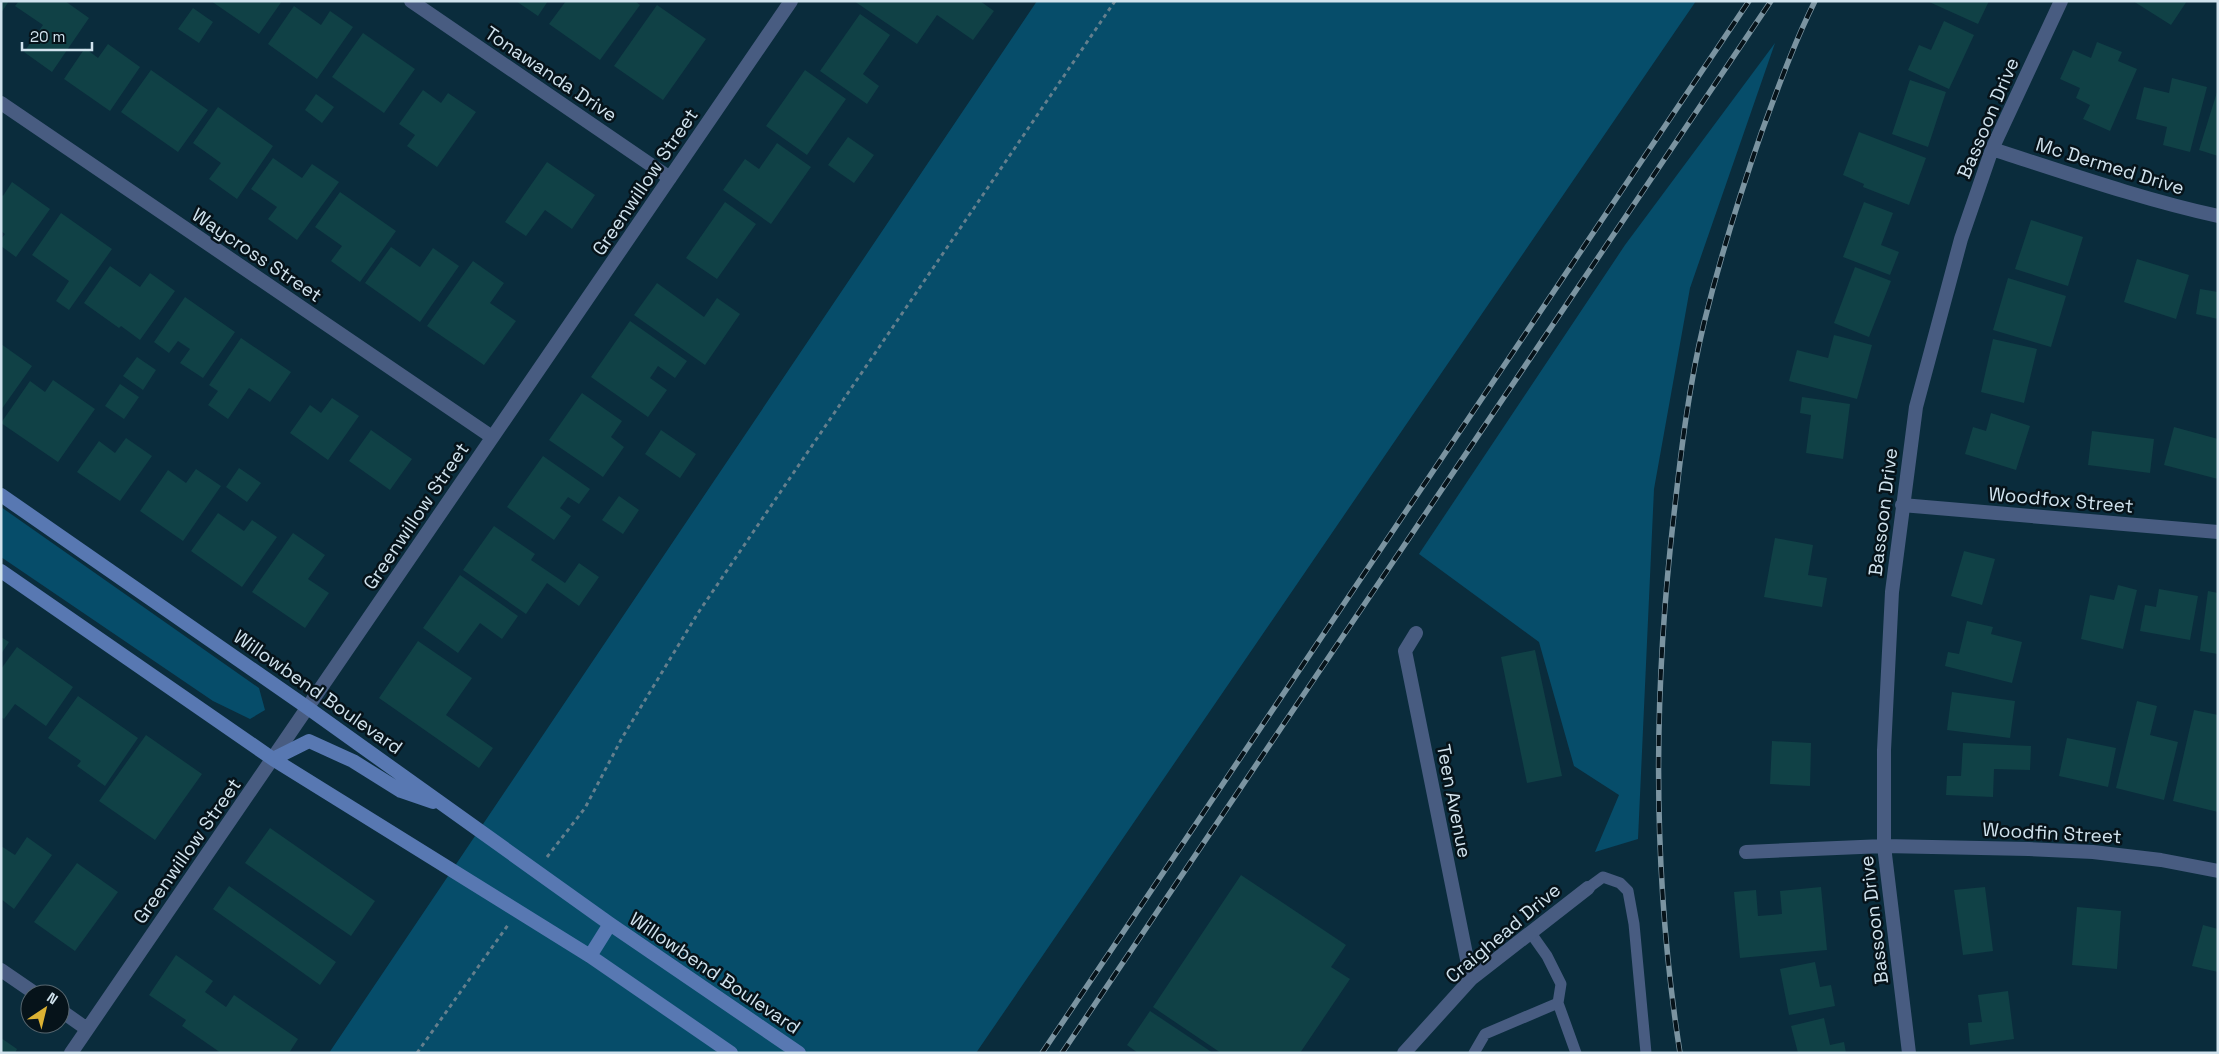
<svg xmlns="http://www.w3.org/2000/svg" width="2219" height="1054" font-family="'Space Grotesk',sans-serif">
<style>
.green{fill:#064d6a}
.building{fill:#104146}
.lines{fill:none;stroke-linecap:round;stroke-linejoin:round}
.path{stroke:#647f8d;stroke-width:3;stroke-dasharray:4 4;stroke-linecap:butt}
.service{stroke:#485c81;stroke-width:11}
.minor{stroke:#485c81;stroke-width:14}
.secondary{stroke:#5878b2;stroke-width:14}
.rail-casing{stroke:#7b94a1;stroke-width:5.5}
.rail{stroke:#06131a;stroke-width:4;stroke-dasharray:11;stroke-linecap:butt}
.labels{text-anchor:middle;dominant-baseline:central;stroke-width:5;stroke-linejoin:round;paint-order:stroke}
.street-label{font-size:19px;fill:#d1e3ee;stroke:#06131a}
</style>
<rect width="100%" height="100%" fill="#0a2c3c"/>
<path class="green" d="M1037,1H1696L976,1053H329Z
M1775,43L1690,288L1654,489L1638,839L1595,852L1619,795L1574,766L1539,642L1419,554L1625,245Z
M1,507L259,688L265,710L250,719L213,701L1,557Z"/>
<path class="building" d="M1,1H9L1,13Z
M19,1H65L89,18L52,72L24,52L43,25L15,6Z
M211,1H282L259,34Z
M516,1H548L538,16Z
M566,1H635L640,5L600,60L549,24Z
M854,1H980L994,11L973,40L937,15L917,44Z
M1927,1H1989L1978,24Z
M2133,1H2187L2171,25Z
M657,5L706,39L663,100L614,66Z
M294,6L321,25L330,11L353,27L317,79L268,44Z
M193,8L213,22L199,43L178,29Z
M860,14L890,35L863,74L879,86L867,104L820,71Z
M1944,21L1974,35L1949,89L1908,70L1919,45L1931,50Z
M363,33L415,69L384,113L332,77Z
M2097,42L2122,52L2118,61L2137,69L2110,131L2083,119L2090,105L2076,98L2080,88L2060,79L2073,50L2091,58Z
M108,44L140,67L110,111L64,79L85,48L98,58Z
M151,70L208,110L178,152L121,112Z
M805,70L846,99L807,155L766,126Z
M2172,78L2207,87L2190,152L2163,145L2167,127L2136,119L2144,87L2169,93Z
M1910,80L1946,92L1928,147L1892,134Z
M2218,89V156L2199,150Z
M423,90L441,103L448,93L476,112L437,167L407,146L415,135L399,124Z
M316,94L334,107L322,123L305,110Z
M218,107L273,146L237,199L209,179L221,163L193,143Z
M1859,132L1926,158L1909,205L1863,187L1864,184L1843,175Z
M848,137L874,155L854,183L828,165Z
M777,143L811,167L771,224L723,190L745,159L759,169Z
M273,158L302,178L312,164L339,182L297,240L268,219L277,207L251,189Z
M547,162L595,195L572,229L545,210L526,236L505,222Z
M12,182L50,209L16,257L1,246V239L5,234L1,231V194L3,196Z
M340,192L396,231L360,282L331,261L342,246L315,227Z
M725,202L756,224L717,279L686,258Z
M1864,202L1893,213L1881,245L1899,252L1890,275L1843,257Z
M61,213L112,249L69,310L56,301L69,281L32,255Z
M2031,220L2083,237L2068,286L2015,269Z
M391,247L420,267L433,248L459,266L420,322L365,283Z
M2137,259L2189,275L2176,319L2124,302Z
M473,261L504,283L490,303L516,321L484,365L427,326Z
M110,266L140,287L150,273L175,291L140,340L121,326L119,328L84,303Z
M1855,267L1891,281L1869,337L1834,323Z
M2008,278L2066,296L2051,347L1993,330Z
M657,283L704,317L717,298L740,314L705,365L634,315Z
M2200,289L2218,292V319L2196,314Z
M185,297L235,332L203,378L180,363L190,349L178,341L169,353L154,342Z
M630,321L687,361L675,378L658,366L650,378L667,390L648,417L591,377Z
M1834,335L1872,345L1857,399L1789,381L1797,350L1828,358Z
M241,338L291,372L270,402L249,388L228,419L208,405L218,391L209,385Z
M1993,339L2037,349L2024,403L1981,392Z
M1,344L32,366L1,410Z
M137,357L156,370L143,390L123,376Z
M53,380L95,409L58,462L1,423L30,381L45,392Z
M120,384L139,397L124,419L105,406Z
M582,393L622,421L611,437L624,447L603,477L549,440Z
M1802,397L1850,404L1843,459L1806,453L1811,415L1800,413Z
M332,398L359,416L328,460L290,433L310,405L321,413Z
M1991,413L2030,426L2016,470L1965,454L1973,427L1986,431Z
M2174,427L2218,439V479L2164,465Z
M371,430L412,459L390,490L349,461Z
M661,430L696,454L680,478L645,454Z
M2092,431L2154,439L2150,473L2088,465Z
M126,438L152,456L120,501L77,472L99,441L115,453Z
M543,456L590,489L579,504L568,497L560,508L571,516L554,540L507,507Z
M239,468L261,483L247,502L226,487Z
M196,469L221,486L183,541L140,511L168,470L186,483Z
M619,496L639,510L623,534L602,520Z
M218,513L244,531L252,520L277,537L242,587L191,551Z
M494,526L535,554L531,560L565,583L579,563L599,577L579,606L547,583L526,614L463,570Z
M293,533L325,555L308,579L329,593L305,628L252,592Z
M1775,538L1813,545L1808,575L1827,578L1822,607L1764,597Z
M1964,551L1995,559L1982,605L1951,596Z
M460,575L518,616L502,639L480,623L458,653L423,628Z
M2118,585L2137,590L2123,649L2081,639L2090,595L2114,600Z
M2159,589L2198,596L2190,640L2140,631L2145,605L2156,607Z
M2208,591L2218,593V654L2200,651Z
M1967,621L1993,627L1991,634L2022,642L2012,683L1945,666L1948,652L1959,654Z
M1,637L9,642L1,654Z
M418,641L472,678L446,715L493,748L479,768L379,698Z
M17,647L73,687L46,726L15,704L4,719L1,717V669Z
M1535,650L1562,776L1527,783L1501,657Z
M1952,692L2015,701L2010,738L1947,730Z
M78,696L138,738L105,786L77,766L81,761L48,738Z
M2137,701L2157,706L2150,735L2178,742L2164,800L2116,788Z
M2194,710L2218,715V812L2173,801Z
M146,735L202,774L155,840L99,801Z
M2067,738L2116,748L2108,787L2059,776Z
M1772,741L1811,743L1810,786L1770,784Z
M1963,743L2031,746L2030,770L1994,769L1993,797L1946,795L1947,776H1961Z
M270,828L375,901L351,936L245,863Z
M27,837L52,855L14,909L1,899V846L15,855Z
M77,863L118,892L75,951L34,922Z
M1241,875L1346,945L1331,967L1350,979L1300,1053H1221L1153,1007Z
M229,886L336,962L320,985L213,909Z
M1821,887L1827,950L1740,958L1734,892L1756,890L1758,916L1782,914L1780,891Z
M1985,887L1993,951L1963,955L1954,890Z
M2077,907L2121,911L2117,969L2072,965Z
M2203,925L2218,929V972L2192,966Z
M176,955L213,981L205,992L226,1007L234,995L298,1039L289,1053H221L182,1026L186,1020L149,995Z
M1815,962L1820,987L1831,985L1835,1006L1789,1015L1780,969Z
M2008,991L2014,1039L1970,1045L1968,1023L1982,1022L1978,995Z
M1150,1011L1213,1053H1138L1127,1045Z
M1824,1018L1830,1045L1844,1042L1846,1053H1798L1791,1026Z
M1,1038L17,1049L15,1053H1Z"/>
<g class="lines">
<path class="path" d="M547,857L585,808L622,738L698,613L1115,1
M417,1053L508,925"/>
<path class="service" d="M1588,888L1603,877L1620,883L1628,891L1634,924L1646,1053
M1558,1003L1576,1053
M1474,1053L1485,1034L1558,1003L1561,984L1547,956L1530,932"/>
<path class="minor" d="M411,1L670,178
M1,103L492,437
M1992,149C2067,173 2141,199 2218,216
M1902,505L2218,532
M1416,633L1405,651L1471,979
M1746,852L1884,846L2029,849L2093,852L2161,860L2218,871
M1,970L36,994
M60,1010L87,1029
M71,1053L791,1
M1404,1053L1471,979L1588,888
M1909,1053L1884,846V750L1892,592L1916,407L1961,239L1992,149L2061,1"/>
<path class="secondary" d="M1,495L308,708L610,924L799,1053
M1,571L273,759L590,956L731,1053
M273,759L309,741L353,761L401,791L433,802
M590,956L610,924"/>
<g class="rail-casing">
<path id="rail" d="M1042,1053L1749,1
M1062,1053L1771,1
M1680,1053C1652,874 1653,693 1674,514C1681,451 1689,385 1704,323C1720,258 1740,194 1762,131C1778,88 1794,43 1815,1"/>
</g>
<use href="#rail" class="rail"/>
</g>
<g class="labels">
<g class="street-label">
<text transform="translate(551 74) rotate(34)">Tonawanda Drive</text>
<text transform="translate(1988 118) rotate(-67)">Bassoon Drive</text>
<text transform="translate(2110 166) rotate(17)">Mc Dermed Drive</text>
<text transform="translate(645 182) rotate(-56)">Greenwillow Street</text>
<text transform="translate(257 255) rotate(34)">Waycross Street</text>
<text transform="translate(2061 500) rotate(5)">Woodfox Street</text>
<text transform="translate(1883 512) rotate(-83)">Bassoon Drive</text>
<text transform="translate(416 516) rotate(-56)">Greenwillow Street</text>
<text transform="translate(318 692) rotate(35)">Willowbend Boulevard</text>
<text transform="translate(1454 801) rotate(79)">Teen Avenue</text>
<text transform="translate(2052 833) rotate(3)">Woodfin Street</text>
<text transform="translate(187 851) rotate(-55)">Greenwillow Street</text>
<text transform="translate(1874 920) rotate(-97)">Bassoon Drive</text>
<text transform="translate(1503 933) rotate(-40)">Craighead Drive</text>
<text transform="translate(715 973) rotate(34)">Willowbend Boulevard</text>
</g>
</g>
<rect width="2219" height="1054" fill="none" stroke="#d1e3ee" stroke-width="5"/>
<g transform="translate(45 1009) rotate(35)"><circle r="24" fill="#06131a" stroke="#57666f"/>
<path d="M0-4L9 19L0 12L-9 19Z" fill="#dcb233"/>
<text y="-8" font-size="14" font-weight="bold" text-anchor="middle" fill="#d1e3ee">N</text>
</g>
<path d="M22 42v8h70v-8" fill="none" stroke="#d1e3ee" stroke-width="2.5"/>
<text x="30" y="42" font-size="15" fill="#d1e3ee" stroke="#06131a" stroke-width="4" paint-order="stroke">20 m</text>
</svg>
